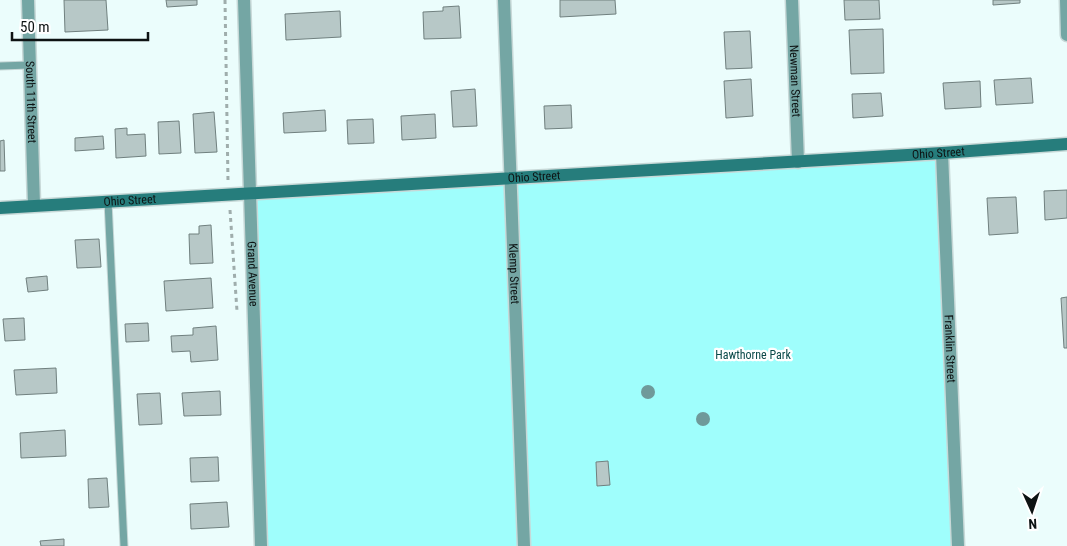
<svg xmlns="http://www.w3.org/2000/svg" width="1067" height="546" font-family="'Roboto Condensed',sans-serif">
<style>
.green{fill:#9ffefc}
.building{fill:#b7c8c7;stroke:#70807f}
.lines{fill:none;stroke-linecap:round;stroke-linejoin:round}
.lane-casing{stroke:#c7d8d7;stroke-width:9}
.street-casing{stroke:#c7d8d7;stroke-width:15}
.secondary-casing{stroke:#c7d8d7;stroke-width:15}
.path{stroke:#9fadac;stroke-width:3;stroke-dasharray:4 4;stroke-linecap:butt}
.lane{stroke:#74a6a4;stroke-width:7}
.street{stroke:#74a6a4;stroke-width:12}
.secondary{stroke:#267d7c;stroke-width:12}
.tree{fill:#6f9a9a}
.labels{text-anchor:middle;dominant-baseline:central;stroke-width:4.5;stroke-linejoin:round;paint-order:stroke}
.street-label{font-size:12px;fill:#0d1313;stroke:#fff}
.park-label{font-size:12px;fill:#0a4949;stroke:#fff}
</style>
<rect width="100%" height="100%" fill="#ebfdfc"/>
<path class="green" d="M942,153L958,546H261L251,193Z"/>
<path class="building" d="M64,0H106L108,30L65,32Z
M166,0H197V5L167,7Z
M560,0H615L616,14L560,17Z
M844,0H879L880,19L845,20Z
M993,0H1020V3L993,5Z
M459,6L461,38L424,39L423,12L443,11V7Z
M340,11L341,37L286,40L285,14Z
M883,29L884,73L851,74L849,30Z
M750,31L752,68L726,69L724,32Z
M1031,78L1033,103L996,105L994,80Z
M751,79L753,116L726,118L724,81Z
M980,81L981,107L945,109L943,83Z
M475,89L477,126L453,127L451,91Z
M881,93L883,116L853,118L852,94Z
M571,105L572,128L545,129L544,106Z
M325,110L326,131L284,133L283,113Z
M214,112L217,152L195,153L193,114Z
M435,114L436,138L402,140L401,116Z
M373,119L374,143L348,144L347,120Z
M179,121L181,153L159,154L158,122Z
M127,128V135L145,134L146,156L116,158L115,129Z
M103,136L104,149L75,151V138Z
M4,140L5,171H0V141Z
M1067,190V218L1045,220L1044,191Z
M1016,197L1018,233L989,235L987,198Z
M211,225L213,263L190,264L189,234H199V226Z
M99,239L101,267L77,268L75,240Z
M47,276L48,290L28,292L26,278Z
M211,278L213,308L166,311L164,281Z
M1067,297V348H1064L1061,298Z
M24,318L25,340L5,341L3,319Z
M148,323L149,341L126,342L125,324Z
M216,326L218,360L191,362L190,351L172,352L171,336L193,335V328Z
M56,368L57,393L16,395L14,370Z
M220,391L221,415L184,416L182,393Z
M160,393L162,424L139,425L137,394Z
M65,430L66,456L21,458L20,433Z
M218,457L219,481L191,482L190,458Z
M608,461L610,485L597,486L596,462Z
M107,478L109,507L89,508L88,479Z
M227,502L229,527L191,529L190,504Z
M64,539V546H41L40,541Z"/>
<g class="lines">
<g class="lane-casing">
<path id="lane" d="M0,66L30,65
M108,201L124,546"/>
</g>
<g class="street-casing">
<g id="street">
<path id="s1" d="M28,0L34,205"/>
<path id="s2" d="M244,0L261,546"/>
<path id="s3" d="M504,0L524,546"/>
<path id="s4" d="M792,0L798,162"/>
<path d="M1066,0L1067,35"/>
<path id="s5" d="M942,153L958,546"/>
</g>
</g>
<g class="secondary-casing">
<g id="secondary">
<path id="s6" d="M0,208L942,153L1067,144"/>
</g>
</g>
<path class="path" d="M225,0L228,181
M230,210L237,311"/>
<use href="#lane" class="lane"/>
<use href="#street" class="street"/>
<use href="#secondary" class="secondary"/>
</g>
<g class="tree">
<circle cx="648" cy="392" r="7"/>
<circle cx="703" cy="419" r="7"/>
</g>
<g class="labels">
<g class="street-label">
<text stroke="none"><textPath href="#s4" startOffset="81">Newman Street</textPath></text>
<text stroke="none"><textPath href="#s1" startOffset="102">South 11th Street</textPath></text>
<text stroke="none"><textPath href="#s6" startOffset="940">Ohio Street</textPath></text>
<text stroke="none"><textPath href="#s6" startOffset="535">Ohio Street</textPath></text>
<text stroke="none"><textPath href="#s6" startOffset="130">Ohio Street</textPath></text>
<text stroke="none"><textPath href="#s2" startOffset="274">Grand Avenue</textPath></text>
<text stroke="none"><textPath href="#s3" startOffset="274">Klemp Street</textPath></text>
<text stroke="none"><textPath href="#s5" startOffset="196">Franklin Street</textPath></text>
</g>
<g class="park-label">
<text x="753" y="355">Hawthorne Park</text>
</g>
</g>
<g transform="translate(1032 511) rotate(177)" stroke="#ffffff" stroke-width="4" paint-order="stroke">
<path d="M0-4L9 19L0 12L-9 19Z" fill="#0d1313"/>
<text y="-8" font-size="14" font-weight="bold" text-anchor="middle" fill="#0d1313">N</text>
</g>
<path d="M12 32v8h136v-8" fill="none" stroke="#0d1313" stroke-width="2.5"/>
<text x="20" y="32" font-size="15" fill="#0d1313" stroke="#ffffff" stroke-width="4" paint-order="stroke">50 m</text>
</svg>
